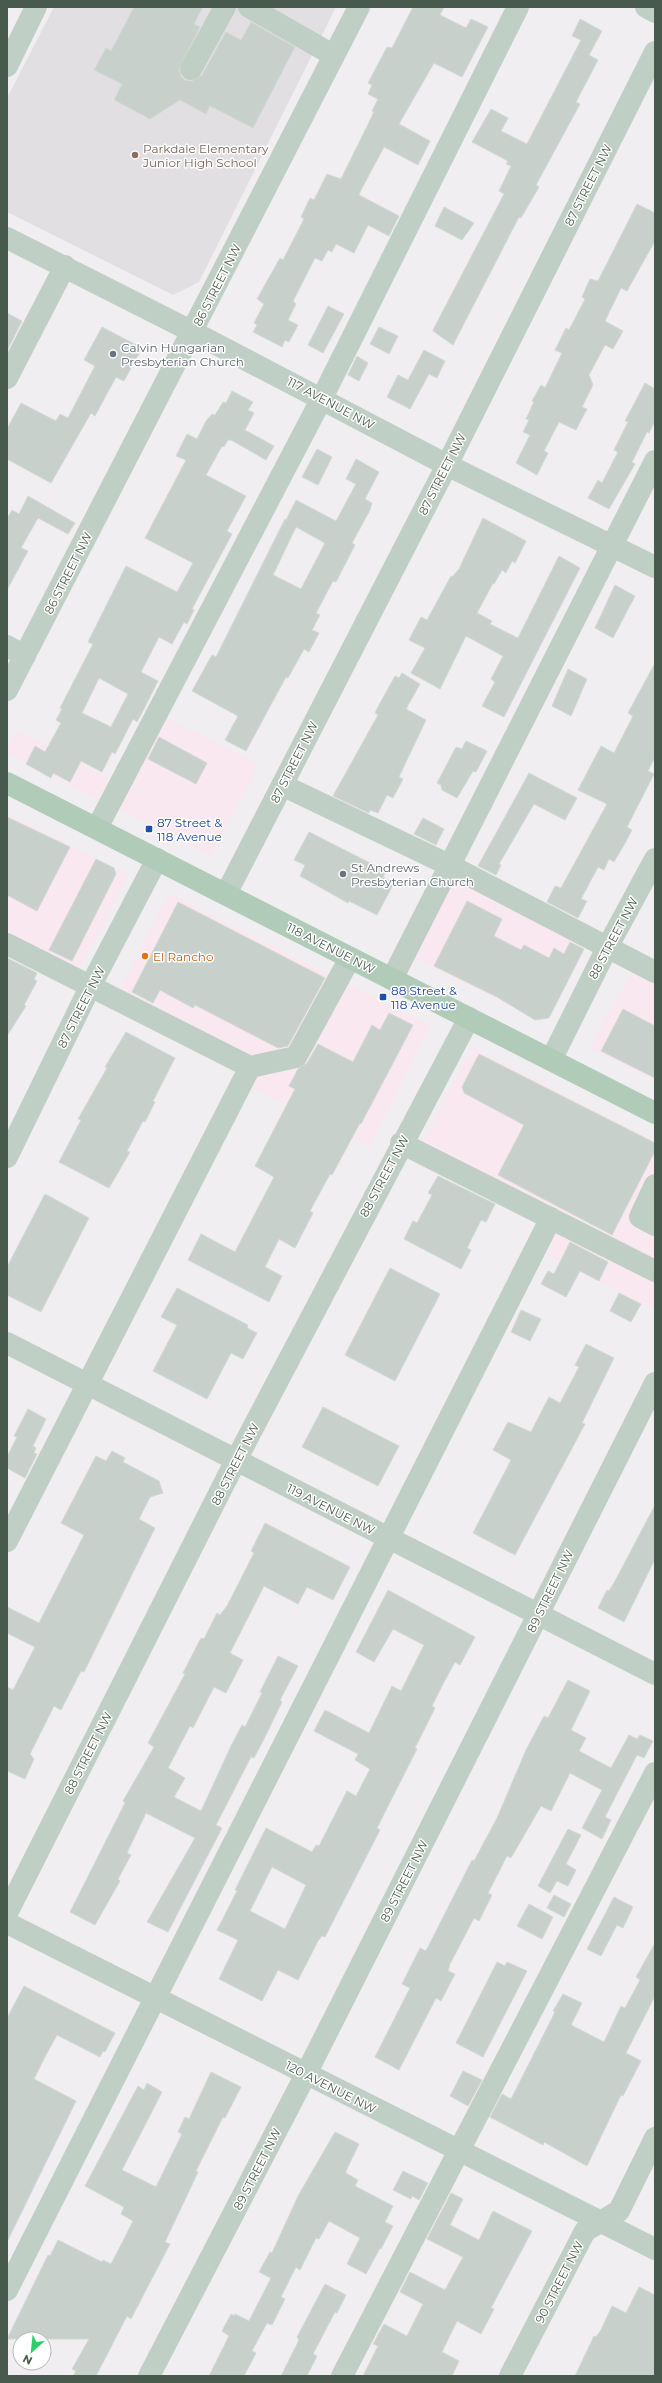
<svg xmlns="http://www.w3.org/2000/svg" width="662" height="2383" font-family="Montserrat,sans-serif">
<style>
.commercial{fill:#fae8f1}
.education{fill:#e1dfe2}
.building{fill:#c8d0cc;stroke:#d3d9d6;fill-rule:evenodd}
.lines{fill:none;stroke-linecap:round;stroke-linejoin:round}
.minor{stroke:#c0cfc5;stroke-width:22}
.major{stroke:#b0cbb8;stroke-width:22}
.education-dot{fill:#8d6e63;stroke:#fff;stroke-width:1.5}
.worship-dot{fill:#6b7280;stroke:#fff;stroke-width:1.5}
.transit-dot{fill:#1a4fb4;stroke:#fff;stroke-width:1.5}
.food-dot{fill:#e8710a;stroke:#fff;stroke-width:1.5}
.labels{text-anchor:middle;dominant-baseline:central;stroke-width:3;stroke-linejoin:round;paint-order:stroke}
.education-label{font-size:12px;fill:#785e54;stroke:#fff;text-anchor:start}
.street-label{font-size:12px;fill:#485a4d;stroke:#fff}
.worship-label{font-size:12px;fill:#5b616d;stroke:#fff;text-anchor:start}
.transit-label{font-size:12px;fill:#164399;stroke:#fff;text-anchor:start}
.food-label{font-size:12px;fill:#c56008;stroke:#fff;text-anchor:start}
</style>
<rect width="100%" height="100%" fill="#f0eef0"/>
<path class="commercial" d="M162,716L259,764L211,857L118,808Z
M17,730L112,780L102,802L8,754L7,746Z
M7,813L128,875L78,972L7,935Z
M448,875L581,941L540,1021L408,955Z
M169,893L431,1026L369,1147L248,1085L252,1076L112,1004Z
M634,966L655,977V1081L590,1048Z
M472,1047L655,1141V1310L544,1254L555,1232L414,1160Z"/>
<path class="education" d="M54,7H336L199,282L173,295L7,212V98Z"/>
<path class="building" d="M134,7H203L194,24L200,27L179,69L181,76L185,80L192,81L202,75L226,32L241,40L251,22L295,47L253,128L210,106L206,114L180,100L150,119L114,100L122,84L94,70L106,48L111,51Z
M413,7H444L440,15L466,28L471,19L488,27L462,77L434,63L399,124L430,141L418,165L384,147L361,190L359,195L399,216L389,236L368,225L354,253L336,244L332,252L328,250L322,261L315,258L293,301L296,304L288,320L298,325L289,342L285,340L282,347L253,332L257,325L254,323L264,304L257,299L280,258L283,260L304,219L301,217L310,198L314,200L327,174L341,179L374,112L372,111L378,99L368,94L372,85L368,83L387,47L392,48Z
M580,19L602,31L589,55L598,60L576,102L580,104L536,185L539,187L521,218L519,217L453,345L433,331L435,326L504,194L499,191L511,166L506,164L508,161L472,142L491,109L508,118L501,131L527,144L581,40L572,36Z
M637,204L655,213V241L627,291L621,288L605,321L623,331L613,349L605,345L589,375L593,385L582,407L587,409L576,430L559,422L544,451L548,453L537,475L516,463L530,435L523,432L529,420L526,419L534,402L532,401L541,385L545,388L562,353L555,350L566,328L569,330L585,299L582,297L590,279L598,281Z
M444,207L474,223L462,240L435,226Z
M328,306L344,314L323,353L308,345Z
M7,313L22,321L7,351Z
M102,327L142,348L124,381L116,377L95,416L91,413L51,483L7,459V429L21,403L56,421L60,414L68,418L95,366L84,360Z
M379,327L398,336L389,354L370,344Z
M424,350L445,361L437,378L429,374L410,409L387,397L398,375L408,380Z
M357,356L368,363L359,381L348,375Z
M645,383L655,389V421L649,433L647,432L632,462L635,464L609,509L588,498L598,480L602,483L618,452L614,450L628,422L625,421Z
M232,391L253,402L248,410L254,413L245,430L274,446L266,460L231,440H228L224,447L222,446L206,475L246,496L227,531L232,534L192,609L194,610L187,624L184,622L172,644L159,637L141,672L158,681L144,709L137,722L133,719L115,754L112,752L102,772L81,761L70,782L53,773L51,778L26,764L35,746L45,752L61,723L56,720L62,709L60,708L93,644L88,642L126,566L177,592L193,563L145,538L186,460L176,456L187,434L197,439L206,421L212,414L215,415L223,402L226,403ZM99,678L128,694L111,727L82,713Z
M317,449L332,457L318,485L302,477Z
M356,459L379,472L365,499L372,503L370,510L352,543L355,545L336,582L333,581L316,613L320,615L312,630L319,633L309,652L304,649L288,678L286,677L246,751L225,740L238,716L192,691L212,655L216,657L285,519L286,520L296,500L336,521L356,484L346,479ZM296,527L325,543L301,589L273,575Z
M28,496L75,523L68,534L38,518L21,548L28,551L7,590V519L12,510L19,514Z
M483,518L526,541L515,563L512,561L506,573L502,570L494,584L493,583L477,613L492,621L490,624L518,638L559,556L580,568L504,717L482,706L495,682L491,679L503,656L466,636L440,689L411,673L425,648L409,640L421,617L427,620L451,576L452,577L459,569Z
M615,585L635,596L613,638L595,628Z
M655,663V757L648,771L654,774L627,827L632,830L624,845L614,862L609,859L604,870L598,867L581,899L587,901L578,918L547,902L555,886L561,888L607,804L578,790L601,746L614,753L633,716L628,713Z
M568,669L587,679L571,716L552,706Z
M402,673L420,684L406,709L426,720L399,777L403,779L393,798L387,795L378,813L370,810L369,813L333,796L378,715L375,713L379,705L395,676L399,678Z
M159,737L207,763L196,784L148,759Z
M466,741L487,751L476,772L473,771L457,798L442,790L441,785L437,783L456,747L462,749Z
M529,773L577,798L565,820L534,804L499,864L501,865L496,875L478,866Z
M7,817L70,847L37,911L7,895Z
M423,818L444,829L436,845L414,834Z
M309,832L386,871L383,877L394,883L377,915L349,901L348,903L300,876L305,865L294,860Z
M96,859L114,868L116,874L72,961L49,950Z
M467,901L502,919L494,936L521,950L524,945L549,958L554,948L564,954L570,942L584,949L549,1018L535,1020L497,997L434,966Z
M178,902L325,978L288,1046L278,1048L195,1005L193,1008L160,990L153,1003L132,992Z
M7,958L37,973L34,979L37,981L24,1005L26,1006L7,1036Z
M623,1009L655,1026V1078L601,1051Z
M389,1013L413,1025L361,1124L360,1123L332,1175L330,1174L310,1211L313,1213L295,1248L279,1239L265,1267L282,1276L269,1302L188,1260L201,1234L235,1252L274,1177L255,1166L295,1089L289,1086L298,1069L307,1063L318,1044L353,1062L372,1025L380,1030Z
M126,1032L175,1058L153,1101L155,1102L145,1122L143,1121L127,1151L130,1152L109,1188L59,1162L81,1120L78,1119L107,1068L105,1067Z
M479,1054L655,1143V1151L612,1235L498,1175L524,1125L464,1093L462,1087Z
M438,1176L495,1204L486,1222L481,1220L467,1248L471,1250L461,1269L404,1239L413,1221L417,1223L432,1195L428,1193Z
M45,1194L89,1218L41,1312L7,1295V1267Z
M570,1242L608,1262L599,1281L580,1271L566,1297L541,1284L548,1271L554,1274Z
M390,1268L440,1294L395,1381L345,1355Z
M177,1288L248,1325L247,1328L257,1333L243,1359L231,1353L207,1399L153,1371L177,1325L161,1317Z
M619,1293L641,1304L631,1322L610,1311Z
M521,1310L541,1319L530,1341L511,1332Z
M586,1344L614,1358L582,1423L585,1424L515,1555L473,1533L511,1460L493,1450L508,1422L531,1432L549,1397L560,1403L579,1367L575,1365Z
M323,1407L399,1446L378,1486L302,1447Z
M28,1409L46,1419L33,1446L36,1448L34,1453L37,1454L25,1478L7,1468V1457L17,1437L14,1436Z
M112,1451L125,1458L123,1462L159,1481L163,1493L150,1497L139,1519L155,1528L84,1672L81,1671L61,1710L54,1706L30,1754L34,1759L25,1779L7,1771V1687L13,1690L35,1647L7,1633V1607L39,1623L84,1535L61,1523L96,1456L106,1461Z
M655,1505V1559L624,1622L598,1608L607,1590L609,1591L615,1581Z
M265,1523L350,1567L333,1600L307,1587L298,1604L264,1586L230,1653L243,1660L226,1693L214,1687L193,1728L190,1726L168,1768L185,1778L174,1797L201,1811L231,1746L242,1725L245,1727L262,1693L260,1692L278,1656L298,1666L280,1700L282,1702L265,1737L254,1758L251,1757L216,1825L222,1828L168,1932L147,1922L195,1838L146,1813L127,1853L131,1855L118,1879L120,1881L95,1925L70,1912L125,1803L123,1801L154,1747L148,1743L185,1674L183,1673L201,1638L204,1639L217,1613L220,1615L227,1606L254,1553L251,1551Z
M388,1590L475,1637L460,1665L455,1662L443,1684L432,1706L435,1708L415,1748L417,1749L377,1828L380,1830L325,1937L322,1936L318,1941L298,1980L278,1970L262,2001L219,1979L238,1940L217,1930L237,1891L235,1890L266,1828L312,1852L316,1845L319,1846L347,1791L356,1796L370,1769L355,1760L358,1754L314,1731L325,1710L369,1733L392,1686L401,1691L424,1645L393,1629L374,1662L356,1652ZM272,1867L306,1885L285,1929L250,1911Z
M568,1680L590,1691L571,1730L586,1738L579,1751L611,1768L629,1735L637,1739L640,1735L653,1741L644,1758L637,1755L605,1817L611,1820L602,1839L582,1828L602,1790L570,1773L551,1811L541,1806L511,1858L507,1856L488,1893L492,1895L479,1921L474,1918L450,1964L448,1971L455,1974L441,2001L436,1998L399,2070L375,2057L410,1988L402,1984L420,1948L426,1951L472,1860L474,1861L497,1818L526,1750L544,1716L548,1718Z
M568,1829L581,1835L566,1864L576,1870L568,1886L557,1881L550,1893L538,1886Z
M554,1895L571,1904L564,1917L547,1908Z
M614,1897L633,1907L623,1928L617,1925L601,1956L587,1949Z
M529,1904L553,1917L542,1939L517,1926Z
M655,1943V1996L626,2053L641,2061L623,2096L621,2095L587,2166L544,2142L543,2145L490,2117L502,2094L511,2099L555,2012L553,2011L563,1994L582,2003L571,2025L604,2042L621,2006L625,2008L640,1980L636,1977Z
M497,1962L505,1966L507,1962L527,1971L483,2057L456,2043Z
M24,1986L115,2033L105,2052L103,2051L100,2057L57,2035L46,2055L34,2079L76,2101L7,2242V2018Z
M463,2071L482,2080L468,2106L450,2096Z
M211,2072L241,2087L225,2118L223,2117L196,2171L198,2172L165,2242L170,2244L131,2319L127,2316L96,2376H73L76,2371L72,2369L89,2339H7L48,2255L50,2256L58,2240L102,2262L103,2260L111,2264L122,2243L133,2221L121,2214L124,2207L85,2186L138,2086L144,2090L147,2083L162,2092L122,2170L156,2187L182,2134L178,2132L185,2117L189,2119Z
M335,2132L359,2144L346,2171V2173L358,2180L355,2186L393,2206L385,2222L393,2226L381,2249L380,2248L366,2274L347,2264L360,2238L329,2221L319,2239L316,2238L300,2270L296,2267L281,2297L285,2299L272,2325L267,2323L252,2351L256,2353L244,2376H209L229,2336L222,2331L231,2314L234,2316L235,2314L249,2321L271,2278L259,2272L270,2252L272,2253L298,2196Z
M403,2171L428,2183L419,2200L412,2196L411,2199L393,2190Z
M451,2193L463,2199L450,2225L479,2240L493,2211L532,2231L491,2308L494,2309L481,2334L457,2321L442,2352L459,2361L452,2376H363L378,2346L373,2344L384,2324L407,2336L423,2304L400,2292L410,2272L445,2290L463,2257L427,2239Z
M325,2284L346,2295L337,2313L335,2312L313,2354L317,2356L307,2376H281L299,2340L297,2337Z
M639,2287L655,2295V2376H575L594,2336L596,2337L601,2330L612,2306L626,2313Z"/>
<g class="lines">
<path class="minor" d="M249,7L333,55
M646,7L655,12
M7,66L36,7
M191,69L225,7
M7,238L193,332L447,465L655,567
M7,378L65,266
M7,646L25,656
M7,690L359,7
M282,785L449,865L655,972
M97,828L322,398L518,7
M226,894L447,465L655,52
M7,944L250,1067L7,1541
M392,979L655,461
M551,1060L607,948L655,859
M250,1067L296,1057L350,958
M401,1143L655,1271
M7,1157L90,987L157,859
M655,1185L640,1217L655,1225
M7,1343L655,1674
M7,1913L236,1460L469,1018
M7,1923L655,2249
M7,2290L551,1218
M149,2376L306,2074L655,1383
M342,2376L655,1773
M510,2376L585,2231L619,2211L655,2138"/>
<path class="major" d="M7,783L655,1113"/>
</g>
<circle class="education-dot" cx="135" cy="155" r="4"/>
<g class="worship-dot">
<circle cx="113" cy="354" r="4"/>
<circle cx="343" cy="874" r="4"/>
</g>
<g class="transit-dot">
<rect x="145" y="825" width="8" height="8" rx="2"/>
<rect x="379" y="993" width="8" height="8" rx="2"/>
</g>
<circle class="food-dot" cx="145" cy="956" r="4"/>
<g class="labels">
<g class="education-label">
<text x="143" y="148">Parkdale Elementary<tspan x="143" dy="14">Junior High School</tspan></text>
</g>
<g class="street-label">
<text transform="translate(588 185) rotate(-63)">87 STREET NW</text>
<text transform="translate(217 285) rotate(-63)">86 STREET NW</text>
<text transform="translate(331 403) rotate(28)">117 AVENUE NW</text>
<text transform="translate(442 474) rotate(-63)">87 STREET NW</text>
<text transform="translate(68 573) rotate(-63)">86 STREET NW</text>
<text transform="translate(294 762) rotate(-63)">87 STREET NW</text>
<text transform="translate(613 938) rotate(-62)">88 STREET NW</text>
<text transform="translate(331 948) rotate(27)">118 AVENUE NW</text>
<text transform="translate(81 1007) rotate(-63)">87 STREET NW</text>
<text transform="translate(384 1176) rotate(-62)">88 STREET NW</text>
<text transform="translate(235 1464) rotate(-63)">88 STREET NW</text>
<text transform="translate(331 1509) rotate(27)">119 AVENUE NW</text>
<text transform="translate(550 1591) rotate(-64)">89 STREET NW</text>
<text transform="translate(88 1753) rotate(-63)">88 STREET NW</text>
<text transform="translate(404 1881) rotate(-63)">89 STREET NW</text>
<text transform="translate(331 2087) rotate(27)">120 AVENUE NW</text>
<text transform="translate(257 2169) rotate(-63)">89 STREET NW</text>
<text transform="translate(559 2282) rotate(-63)">90 STREET NW</text>
</g>
<g class="worship-label">
<text x="121" y="347">Calvin Hungarian<tspan x="121" dy="14">Presbyterian Church</tspan></text>
<text x="351" y="867">St Andrews<tspan x="351" dy="14">Presbyterian Church</tspan></text>
</g>
<g class="transit-label">
<text x="157" y="822">87 Street &amp;<tspan x="157" dy="14">118 Avenue</tspan></text>
<text x="391" y="990">88 Street &amp;<tspan x="391" dy="14">118 Avenue</tspan></text>
</g>
<g class="food-label">
<text x="153" y="956">El Rancho</text>
</g>
</g>
<rect width="662" height="2383" fill="none" stroke="#485a4d" stroke-width="16"/>
<g transform="translate(32 2351) rotate(207)"><circle r="19" fill="#ffffff" stroke="#b6bdb8"/>
<path d="M0-3L7 15L0 10L-7 15Z" fill="#29d067"/>
<text y="-6" font-size="11" font-weight="bold" text-anchor="middle" fill="#485a4d">N</text>
</g>
</svg>
